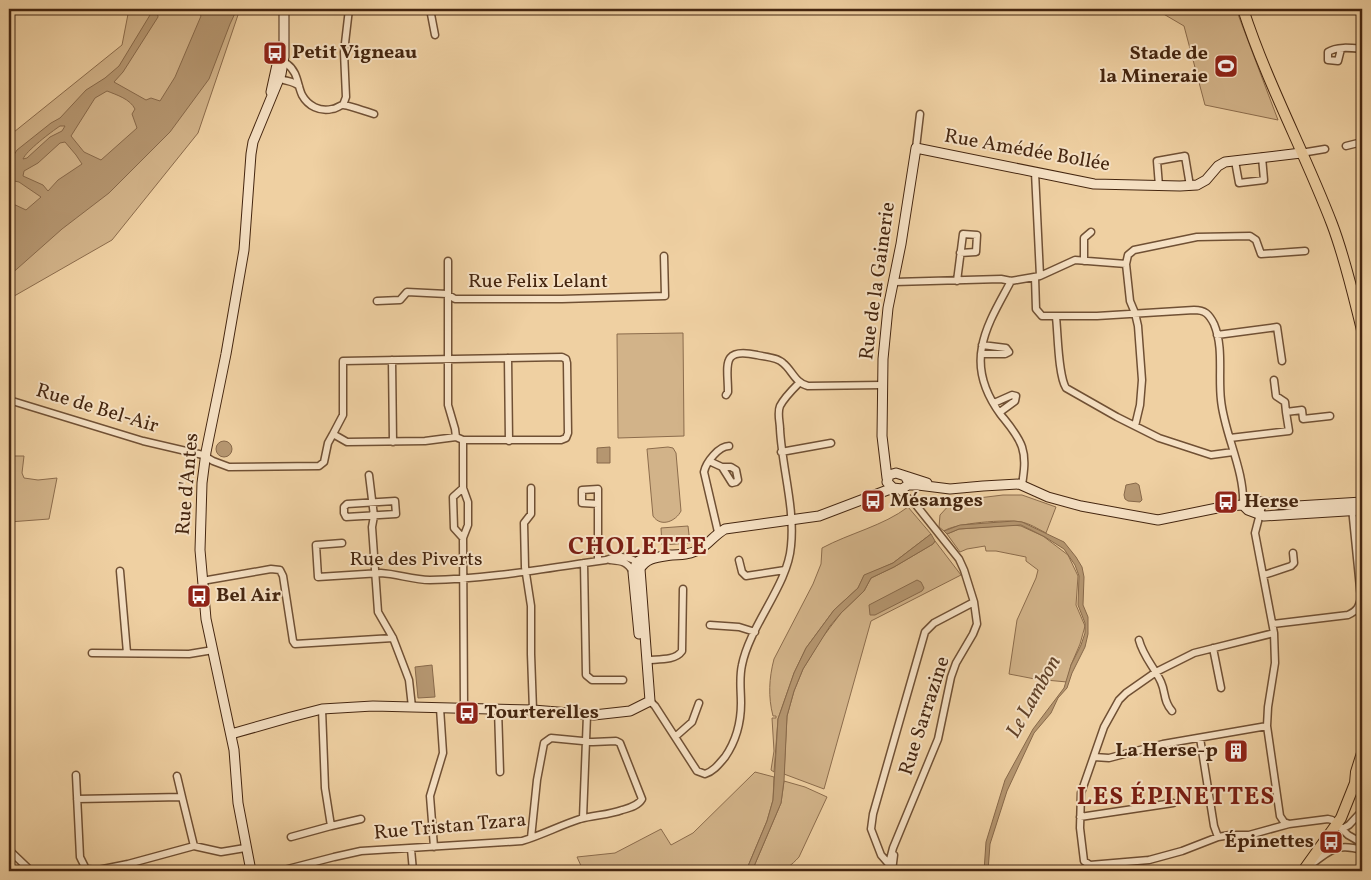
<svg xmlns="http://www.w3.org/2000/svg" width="1371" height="880" font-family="Vollkorn,serif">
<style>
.green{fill:#d2b389;stroke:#8c6c4c}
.water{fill:#b59670;stroke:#88694a;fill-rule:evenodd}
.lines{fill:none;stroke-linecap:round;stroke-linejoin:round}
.street-casing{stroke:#705034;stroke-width:9}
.secondary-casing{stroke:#452610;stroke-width:11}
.primary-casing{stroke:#452610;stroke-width:12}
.street{stroke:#f5e0c3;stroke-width:6}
.secondary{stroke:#f5e0c3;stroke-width:9}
.primary{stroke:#efd0a2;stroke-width:10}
.labels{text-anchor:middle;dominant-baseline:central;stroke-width:4;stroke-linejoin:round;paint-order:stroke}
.poi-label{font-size:20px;font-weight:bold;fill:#452610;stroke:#f5e0c3;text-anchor:start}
.street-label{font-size:20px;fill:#452610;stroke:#f5e0c3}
.water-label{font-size:21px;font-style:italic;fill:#614228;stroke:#f5e0c3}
.district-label{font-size:25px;font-weight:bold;letter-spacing:1px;fill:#7a1f14;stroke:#f5e0c3}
</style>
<rect width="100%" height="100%" fill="#efd0a2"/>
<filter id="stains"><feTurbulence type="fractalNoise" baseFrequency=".004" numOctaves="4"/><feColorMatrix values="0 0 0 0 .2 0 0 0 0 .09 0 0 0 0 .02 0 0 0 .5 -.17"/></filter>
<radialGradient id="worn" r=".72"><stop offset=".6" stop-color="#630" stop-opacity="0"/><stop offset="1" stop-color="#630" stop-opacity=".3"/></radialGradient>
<path class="green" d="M129,9H240L198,133L112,240L9,299V136L122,45Z
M1155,9H1236L1278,120L1205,105L1184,26Z
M683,333L684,436L618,438L617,334Z
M668,447L673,448L676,453L681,511C676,521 661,528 653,516L647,449Z
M9,456H24L22,473L24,478L38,480L57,478L49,519L9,522Z
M1003,495H1022L1056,507L1046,533C1038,529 1029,523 1021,522C1007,519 955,523 944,531L939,527L940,515L951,503L962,500Z
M908,507L931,534L893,563L864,576L858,588L834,610L806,648L794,673L778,719L774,772L771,770L774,751L772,718H776V716H773C768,697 769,678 774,659L813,584L821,564L822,548C850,533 883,526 908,507Z
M1014,525L1021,526L1043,536L1068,555L1078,576L1076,605L1085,626L1080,644L1071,665L1067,682L1035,679L1009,674L1017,620L1036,578L1038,570L1026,561V557L996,551H986L985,546L967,549L960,552L947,534L959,529Z
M688,526L690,543L662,545L661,528Z
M935,541L961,575L871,621L824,789L784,774L787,716L794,691L803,669L822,638L841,613L864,591L871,578L894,567L933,544Z
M755,772L774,777L773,800L767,821L746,871H571L582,868L577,857L615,853L661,829L671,845L693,833Z
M784,781L805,787L827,797L799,857C783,875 775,871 752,871L781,803Z"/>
<path class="water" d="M150,9H157L158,17L123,72L114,82L146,100L151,98L160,101L175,77L201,16L198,9H237L230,24L209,79L170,132L109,193L62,229L9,276V226L13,221L9,217V202L26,210L41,197L19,182L14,181L9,185V163L17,150L51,123L60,118L86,90L105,78L119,66L150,15ZM107,91C117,95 130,99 135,109L132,114L137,128L101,160L84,152L71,136L95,98ZM60,126H65L62,131L50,137L27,158L23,159C26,151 51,132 60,126ZM65,142L76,155L82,164L58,180L48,191L43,185L23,176L24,171L38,163L60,143Z
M216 449a8 8 0 1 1 16 0a8 8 0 1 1-16 0Z
M610,447V463H597V448Z
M1136,483L1139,485L1142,500L1140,502L1128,501L1125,499L1124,495L1126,485Z
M1014,521L1022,522L1064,542L1076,557L1082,567L1084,577L1083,605L1088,617V634L1085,647L1072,673L1067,688L1058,698L1051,713L1034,733L1007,791L990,844L988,871H984L986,842L1005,780L1033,729L1064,688L1071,665L1081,645L1085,633V623L1078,605L1079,576L1075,565L1064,549L1045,537L1021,525L959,529L947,534L944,531L960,525Z
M931,534L935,541L933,544L894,567L871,578L864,591L841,613L830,626L803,669L794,691L787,716L784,781L781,803L752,871H746L767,821L773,800L778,719L794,673L806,648L834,610L858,588L864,575L893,563Z
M917,580L921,582L924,588L922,591L875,615H870L869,605Z
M432,665L435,697L418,698L415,667Z"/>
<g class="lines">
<g class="street-casing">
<path id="street" d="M430,9L435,35
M1341,49L1338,61L1328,60V52C1337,46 1352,48 1362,49
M280,65L287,64C298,72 297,84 302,95C308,106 320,112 332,109C336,109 340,105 343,105C347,105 368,112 374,114
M278,77C284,82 292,80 299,86
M343,105L346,97L344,52L349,9
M1346,146L1362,142
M916,148L920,114
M1301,153L1325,149
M1235,161L1239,183L1264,180L1262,157
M1035,172L1040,276
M1159,186L1157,161L1185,156L1190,186
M448,261V405L455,429L456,437
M1084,261V238L1091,232
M1126,264L1130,301L1135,313L1138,326L1142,380L1140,405L1135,426
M1035,277L1036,309L1042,316H1097L1194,310C1205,310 1209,314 1214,324C1224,348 1218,375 1221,400C1224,433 1245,471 1243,505
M957,281L963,234L977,235L976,252L960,253
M1011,281C1000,302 986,324 982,347C977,372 987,396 1001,415C1009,425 1018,435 1022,447C1026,459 1024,472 1022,485
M894,282L1001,279L1011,281L1040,276L1075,260L1126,264L1128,255L1134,250L1197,237L1250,236L1256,240L1261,254L1305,251
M377,301L400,300L407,292L447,294L455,299H562L665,296L664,256
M1056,317C1058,334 1058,375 1066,388L1117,417L1159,438L1211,455L1233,452
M1217,335L1277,327L1282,361
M981,354H1005L1009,352L1006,348L982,345
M508,358L509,441
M392,360L393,442
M1274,380L1276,396L1285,402L1286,412
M726,395L728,392C728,366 720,347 757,355C765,357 777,357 783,363C792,370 795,383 808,386L882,385
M9,400L143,441L203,455L213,461L229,467L319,466L324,462L328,443L333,434L347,442L425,441L456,437L463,440H561L566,438L568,433L567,363L566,359L562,357L343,361V415L333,434
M994,403L1012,395L1016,396L1015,401L1000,412
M1230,438L1289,431L1286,412L1302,410L1303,419L1330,416
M463,440V488L468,502V525L463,538L464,708
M781,452L831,443
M709,461L722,467L732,483L736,482L738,480L736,470L731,467H722
M369,475L374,516L372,527L378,612L393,638L406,672L409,680L412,707
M463,488L453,497L454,528L463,538
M531,488V514L524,523L525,567L531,606V654L533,710
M395,501L396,514L346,517L344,513V507L347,504Z
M1263,502L1255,533L1274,633L1275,663L1268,707L1267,726L1280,816L1284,822L1289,824
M598,504L582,503V490L598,489V561
M718,532L704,472C706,462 719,446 729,446
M342,543L316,545L318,577L381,573C398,574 413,580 430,580C489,579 548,568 606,560C618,556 626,555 637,562
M610,560C621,561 627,561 633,572
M739,560L742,572L746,576L785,570
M584,563L586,675L592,680H623
M120,571L127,653
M1264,575L1291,566L1294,563L1293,553
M202,581L271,569L280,570L283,576L293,641L295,644L393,638
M1273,624L1348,615C1357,611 1359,607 1361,598L1352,508
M710,625L739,627L755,632
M1274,633L1194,653L1156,672L1126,693L1119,700L1104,727L1081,793L1080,828L1084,861L1090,865L1149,860L1182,851L1218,837L1230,835H1249L1289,824L1328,819L1332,820L1342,829L1349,825L1362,811
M1139,640C1143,656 1154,667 1161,682C1166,693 1163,701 1172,711
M1213,648L1221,688
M92,653L189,654L213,650
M647,660C659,659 675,661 682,651L683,589
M650,701L655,706L697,771L705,774C714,771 719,764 725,757C736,741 741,722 741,703C741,690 739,678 742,665C750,625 788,585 791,546C795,507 782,468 780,429C780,422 777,413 780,406C784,398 793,389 799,383
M498,709L500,772
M675,737L692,722L699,703
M1200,738L1214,826L1218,837
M1094,757L1109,758L1163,744L1267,726
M76,775L80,857L86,869L98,870L128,864L194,846L221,852L245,848
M177,776L182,797
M77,799L182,797L194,846
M1080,817L1173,803
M583,818L587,715
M331,826L361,819
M1342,829L1348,835L1362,843
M291,837L331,826L325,788L322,709
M434,847L430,796L443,753L440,708
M411,849L413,871
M9,850L31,871
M890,860L888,863L881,855L871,829L873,814L925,632L934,623L974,602
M1312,864C1331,849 1338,843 1362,850
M280,871L334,857L361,851L522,841C542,835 561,825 580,819C594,815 609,815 622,810C629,808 638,806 642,799L620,743L616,741L593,742L551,738L544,743L537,780L531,838
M887,871L893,848L938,739L951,677L956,663L973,634L977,624L974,602L964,570L959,559L916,505L899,490
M892,871L894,855"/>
</g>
<g class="secondary-casing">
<path id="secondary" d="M271,92L280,51
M905,476L908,481V485L902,489L893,488L887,482L889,475L896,473L927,483
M887,478L882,436L883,359L888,308L901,244L916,148L1094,184L1180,186L1197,185L1206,180L1218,166L1225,162L1301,153
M908,485H918L950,489L983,486L1019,484L1048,497L1081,506L1158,520L1227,506L1243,505L1253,501L1297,506L1362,502
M1243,505L1248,510L1264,516L1362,510
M667,555C678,555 693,555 703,547C711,541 716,534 725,529L819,516L893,488
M639,634L633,572L637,562L647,556
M231,734L291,717L322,709L373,706L412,707L533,710L594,715L630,711L650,701L640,569C646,557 660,557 672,555
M251,871L238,803L234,750L206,619L200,550L202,483L206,452L226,354L244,250L251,154L253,142L281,74L284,57V9"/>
</g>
<g class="primary-casing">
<path id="primary" d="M1243,9C1267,83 1304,151 1332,224C1345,258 1353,294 1362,330
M1303,871L1341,818L1355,783L1356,772L1362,753"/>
</g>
<use href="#street" class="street"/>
<use href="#secondary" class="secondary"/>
<use href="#primary" class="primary"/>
</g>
<defs>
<g id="bus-square" transform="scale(1.25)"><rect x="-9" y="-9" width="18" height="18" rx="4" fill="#8f2418" stroke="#f5e0c3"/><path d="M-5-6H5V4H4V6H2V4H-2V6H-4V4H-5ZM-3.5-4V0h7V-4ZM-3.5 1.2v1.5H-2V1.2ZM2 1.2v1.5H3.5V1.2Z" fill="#fff"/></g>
<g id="stadium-square" transform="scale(1.25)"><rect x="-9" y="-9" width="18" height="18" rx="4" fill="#8f2418" stroke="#f5e0c3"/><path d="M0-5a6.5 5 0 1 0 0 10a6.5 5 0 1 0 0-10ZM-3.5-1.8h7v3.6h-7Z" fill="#fff"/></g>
<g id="building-square" transform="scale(1.25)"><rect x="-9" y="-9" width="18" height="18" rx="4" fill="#8f2418" stroke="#f5e0c3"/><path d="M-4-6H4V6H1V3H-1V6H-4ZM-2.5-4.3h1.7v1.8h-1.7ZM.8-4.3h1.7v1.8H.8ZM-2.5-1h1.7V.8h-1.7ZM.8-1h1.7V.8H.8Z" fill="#fff"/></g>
</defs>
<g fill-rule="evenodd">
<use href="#bus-square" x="275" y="53"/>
<use href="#stadium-square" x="1226" y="66"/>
<use href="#bus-square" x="873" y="501"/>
<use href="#bus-square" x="1226" y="502"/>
<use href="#bus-square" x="199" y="596"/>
<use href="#bus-square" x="467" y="713"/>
<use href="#building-square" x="1236" y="751"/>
<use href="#bus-square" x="1331" y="842"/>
</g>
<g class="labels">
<g class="poi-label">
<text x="292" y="53">Petit Vigneau</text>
<text x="1208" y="54" text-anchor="end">Stade de<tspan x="1208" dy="23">la Mineraie</tspan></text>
<text x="890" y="501">Mésanges</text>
<text x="1244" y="502">Herse</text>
<text x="216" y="596">Bel Air</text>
<text x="484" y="713">Tourterelles</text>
<text x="1218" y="751" text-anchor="end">La Herse-p</text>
<text x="1314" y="842" text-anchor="end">Épinettes</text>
</g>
<g class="street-label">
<text transform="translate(1027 151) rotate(10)">Rue Amédée Bollée</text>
<text transform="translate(878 281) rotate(-82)">Rue de la Gainerie</text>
<text x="538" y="282">Rue Felix Lelant</text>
<text transform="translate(97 409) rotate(17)">Rue de Bel-Air</text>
<text transform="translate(188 484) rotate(-85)">Rue d'Antes</text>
<text x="416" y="560">Rue des Piverts</text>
<text transform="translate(925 716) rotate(-72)">Rue Sarrazine</text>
<text transform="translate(450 827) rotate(-5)">Rue Tristan Tzara</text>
</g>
<g class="water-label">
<text transform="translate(1034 697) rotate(-61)">Le Lambon</text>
</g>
<g class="district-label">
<text x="638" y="547">CHOLETTE</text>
<text x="1176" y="797">LES ÉPINETTES</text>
</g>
</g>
<rect width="1371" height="880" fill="none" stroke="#efd0a2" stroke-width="30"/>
<rect x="10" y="10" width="1351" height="860" fill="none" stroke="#452610" stroke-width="2.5"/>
<rect x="15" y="15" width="1341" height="850" fill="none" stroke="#452610"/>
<rect width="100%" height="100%" filter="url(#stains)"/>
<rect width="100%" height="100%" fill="url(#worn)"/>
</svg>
